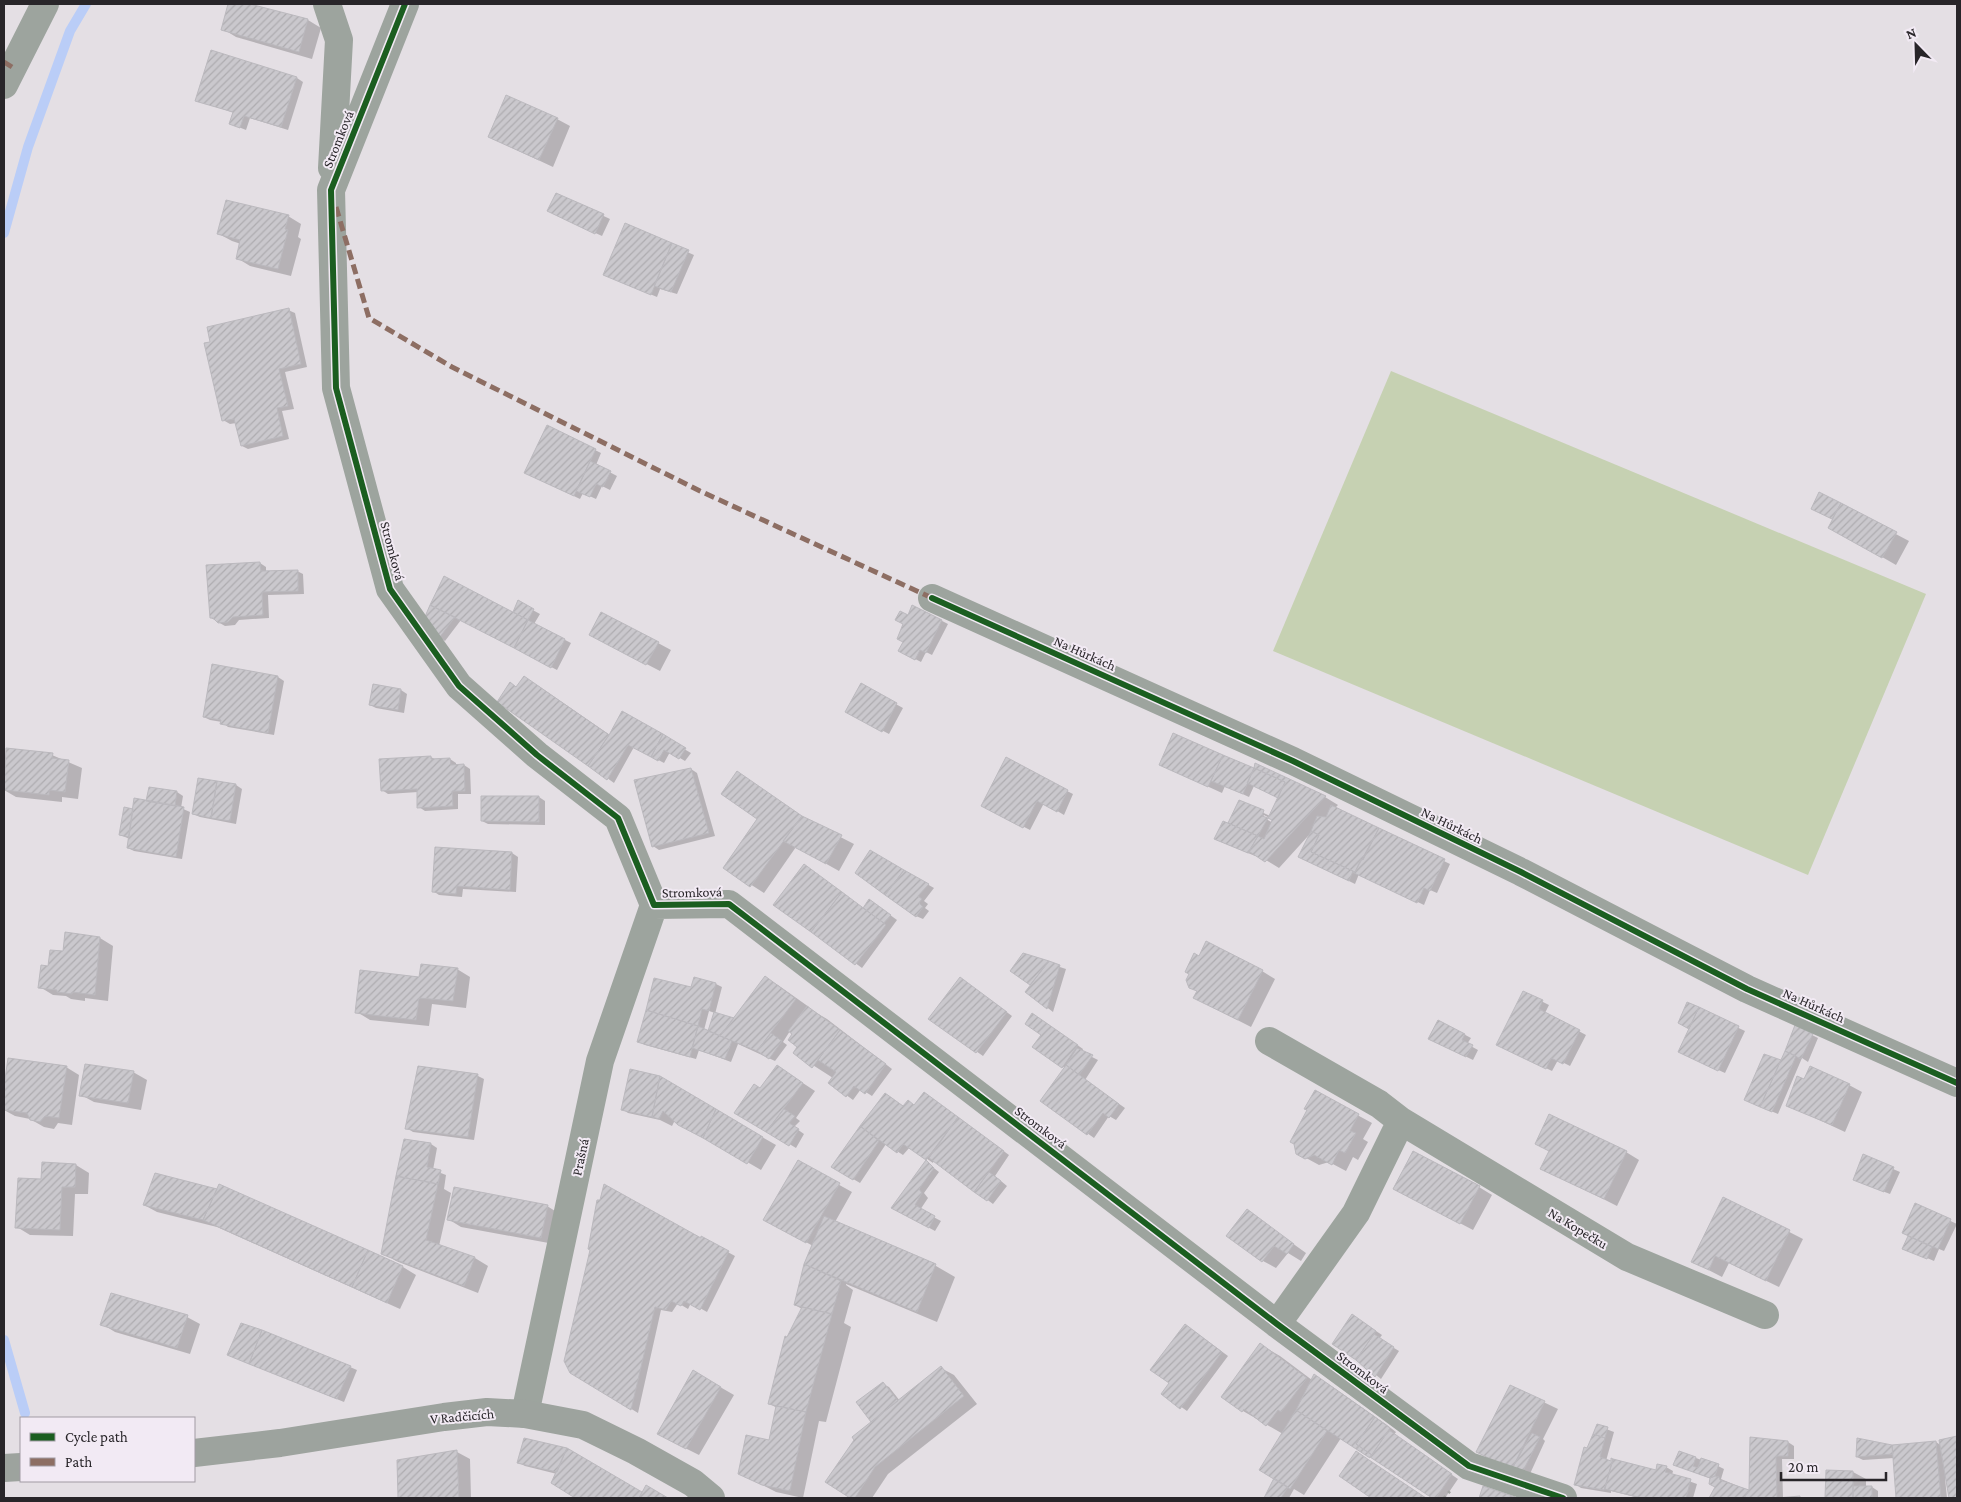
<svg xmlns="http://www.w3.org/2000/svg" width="1961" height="1502" font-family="'Crimson Pro',serif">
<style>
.green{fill:#c6d1b2}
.shadow{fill:#0003;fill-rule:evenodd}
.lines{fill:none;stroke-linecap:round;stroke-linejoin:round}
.stream{stroke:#bacdf7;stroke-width:10}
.building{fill:url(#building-hatch);stroke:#bbb9be}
.path{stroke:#a3a4a3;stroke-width:3;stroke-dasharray:2.5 4;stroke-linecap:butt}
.street{stroke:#9da49e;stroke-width:28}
.secondary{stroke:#9da39e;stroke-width:28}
.quiet{stroke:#8d6e63;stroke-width:5;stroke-dasharray:10 5;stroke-linecap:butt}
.cycleway-casing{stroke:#f2eaf4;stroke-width:9}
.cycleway{stroke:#1b5e20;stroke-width:6}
.labels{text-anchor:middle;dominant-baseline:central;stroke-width:4;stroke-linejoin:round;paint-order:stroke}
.street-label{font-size:14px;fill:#282529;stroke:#f2eaf4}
</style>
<defs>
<pattern id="building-hatch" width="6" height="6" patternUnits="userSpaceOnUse" patternTransform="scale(1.25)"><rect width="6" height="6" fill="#cac8cd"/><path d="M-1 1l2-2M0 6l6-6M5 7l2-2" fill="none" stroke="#aeacb0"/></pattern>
</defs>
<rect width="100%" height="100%" fill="#e4dfe4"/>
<path class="green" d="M1391,371L1926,594L1808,875L1273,651Z"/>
<path class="shadow" d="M229,4H245L308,20L321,28L312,59L236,37L223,29Z
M297,78L303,82L288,130L250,118L246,130L231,124L234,113L197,100Z
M557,119L570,126L553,167L489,137Z
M557,194L610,219L602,236L554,214Z
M288,216L301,224L298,237L301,239L291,276L250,266L237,258L241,244L232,241L219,234Z
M626,225L694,255L677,294L660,289L657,297L605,275Z
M288,310L295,313L307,367L285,372L294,409L282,411L289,439L248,449L242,446L236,423L230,424L223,420Z
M595,450L601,453L596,465L617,476L610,490L602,486L596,499L583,493L580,499L532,476Z
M1820,494L1909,541L1896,565L1830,527L1834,519L1819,512Z
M260,563L266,567V572L297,571L303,574L304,594L268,595L269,618L239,620L235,625L225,626L211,618Z
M518,602L540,614L534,624L571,643L557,670L461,620L445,641L439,637L425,619L514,614Z
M913,606L948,624L932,655L926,652L921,662L900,651L904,642L909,616Z
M604,642L658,643L671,650L660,671Z
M213,665L278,677L284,681L274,735L228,727L222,722L210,720L204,717Z
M511,683L518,688L537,685L610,735L622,713L691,753L685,761L670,752L664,763L634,747L614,783L589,765Z
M861,685L903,708L889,734L847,712Z
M401,690L407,694L404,713L376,708L370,705Z
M1174,735L1262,773L1256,765L1325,797L1338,805L1335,808L1450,864L1437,893L1430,890L1424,905L1359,874L1355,884L1306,860L1309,835L1279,868L1256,854L1255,856L1222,842L1239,801L1270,816L1279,798L1254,786L1249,797L1225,786L1222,793L1161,765ZM1264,815L1273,820V823L1263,817Z
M7,750L52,755L82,768L78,799L62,797V802L16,797L4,790Z
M431,757L436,760L450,759L456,763V766L464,765L470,769L471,794H458V809L425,811L419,807L418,792L388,794L382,790Z
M691,769L697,773L715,836L659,850L653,846Z
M737,773L809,821L854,844L839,871L796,847L764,893L725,868L759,819Z
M236,785L242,789L236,824L200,817L193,814Z
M150,788L177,792L183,796L181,808L190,812L182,859L134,851L128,848L130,839L120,835L135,811L147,802Z
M1067,791L1073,794L1064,815L1044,803L1030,830L989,809Z
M539,797L545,801V825L488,824L482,821Z
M871,852L934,888L924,901L928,904L925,908L929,911L923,919L916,916Z
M512,853L518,857L516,892L463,889L462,897L439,895L433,891Z
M775,904L864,909L875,904L897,920L862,968Z
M100,938L113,946L108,1001L85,998V1001L71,999L66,996L53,995L40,987L49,968L64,953Z
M1023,955L1066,969L1053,1012L1027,992L1032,985L1012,971Z
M1200,957L1262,971L1275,979L1251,1027L1208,1005L1198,991Z
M457,969L470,977L466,1008L432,1004L429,1026L370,1020L357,1012L421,978Z
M765,978L778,985L809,1007L808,1008L827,1019L892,1069L872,1096L861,1089L853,1100L830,1083L833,1078L794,1053L799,1047L794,1034L790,1031L783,1042L787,1045L775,1061L738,1044L731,1062L699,1050L696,1059L645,1045L639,1042L692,989L695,979L716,984L722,987L715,1014L734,1019ZM709,1011L715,1013L708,1033L704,1030Z
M966,982L1012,1016L983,1056L930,1019Z
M1523,992L1549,1005L1545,1013L1586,1035L1570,1066L1558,1060L1552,1071L1504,1048Z
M1688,1004L1745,1031L1725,1073L1685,1055L1691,1029Z
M1039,1018L1083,1049L1082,1052L1098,1060L1085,1080L1125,1108L1116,1120L1109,1116L1094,1138L1042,1101L1065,1068L1034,1047L1043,1034Z
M1439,1021L1471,1038L1467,1044L1478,1050L1473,1060L1434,1041Z
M1812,1035L1818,1038L1808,1062L1802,1058L1778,1114L1752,1103Z
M9,1059L66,1067L79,1075L72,1125L58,1123L54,1129L44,1127L30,1119L15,1116L4,1110V1094Z
M777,1066L815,1091L796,1118L800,1121L794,1127L804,1134L796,1148L736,1112L760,1089Z
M631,1070L729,1118L776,1145L761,1170L675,1120L672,1126L660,1120L628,1113L622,1109Z
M133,1072L147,1080L141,1110L94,1102L81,1095Z
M478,1076L484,1079L474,1140L413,1132L407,1128Z
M1804,1081L1849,1085L1862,1092L1845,1132L1787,1105Z
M1315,1092L1372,1123L1363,1139L1368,1142L1358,1160L1353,1157L1346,1171L1329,1162L1319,1165L1297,1153Z
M885,1094L904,1107L914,1106L930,1097L1009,1155L995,1176L1007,1186L993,1204L934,1160L933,1163L910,1147L903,1155L886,1144L860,1183L833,1167Z
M431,1144L437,1148L433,1170L446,1175L444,1189L451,1193L439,1246L475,1258L488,1266L478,1293L396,1261L383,1253Z
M1626,1152L1639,1160L1617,1206L1542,1168Z
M1863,1156L1900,1172L1890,1194L1861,1183Z
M798,1162L852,1192L835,1222L936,1266L955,1277L937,1322L846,1284V1285L853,1290L844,1323L851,1327L826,1422L819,1421L803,1498L776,1492L739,1473L770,1441L777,1408L770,1404L788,1338L802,1309L795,1305L805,1264L813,1246L765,1219Z
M926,1162L939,1172L924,1193L928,1198L920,1210L941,1221L935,1231L893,1208Z
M44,1163L76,1165L89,1173L88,1194H75L73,1236L30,1235L17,1227L42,1180Z
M220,1186L403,1267L416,1275L400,1309L217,1227L157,1212L144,1205L218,1190Z
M1479,1187L1492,1195L1473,1230L1408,1196Z
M1724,1199L1803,1239L1779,1287L1729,1263L1722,1277L1693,1262Z
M1916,1205L1957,1224L1944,1251L1939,1249L1934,1261L1904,1248L1909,1235Z
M547,1206L560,1214L554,1244L461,1227L448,1219Z
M1247,1211L1306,1253L1301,1261L1288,1253L1276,1268L1263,1261Z
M702,1238L735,1256L707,1312L691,1303L688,1309L678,1303L672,1312L661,1310L638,1413L571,1372L591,1249L701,1240Z
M187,1317L200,1324L190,1354L115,1332L102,1324Z
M1358,1319L1382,1335L1379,1339L1399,1351L1381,1379L1356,1359Z
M1191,1329L1228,1356L1187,1411L1163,1394L1170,1383Z
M1261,1345L1280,1356L1312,1380L1327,1383L1387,1425L1396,1432L1394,1435L1458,1479L1445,1498H1435L1341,1438L1304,1495L1294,1489L1289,1498H1265L1275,1478L1283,1434L1243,1411L1223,1396Z
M228,1355L350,1367L357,1370L344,1402Z
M941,1368L954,1375L977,1404L888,1474L872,1498H852L827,1482L873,1422L883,1384L889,1387L900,1401Z
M694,1372L734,1395L699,1455L671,1441Z
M1510,1386L1558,1409L1543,1439L1545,1441L1529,1476L1491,1459Z
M1598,1426L1614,1432L1606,1461L1612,1462V1460L1657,1471L1666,1467L1673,1471L1672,1475L1697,1484L1693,1498H1639L1611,1491V1493L1581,1488L1575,1484Z
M1957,1437V1498H1951L1947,1477L1945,1478L1947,1498H1897L1894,1458L1863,1460L1857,1457L1892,1447L1936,1442L1942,1446L1941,1441Z
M1751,1438L1788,1442L1794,1446V1459H1782L1783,1498H1711L1716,1487L1712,1479L1675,1465L1696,1458L1718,1466L1724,1469L1721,1479L1750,1491Z
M567,1450L643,1494L646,1487L666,1498H578L553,1483L557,1474L525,1466L519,1463Z
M457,1452L470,1459L471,1498H400L398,1461Z
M1362,1456L1424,1498H1373L1341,1476Z
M1827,1472H1853L1866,1479V1487H1872L1878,1491V1498H1826Z
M1484,1488L1515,1498H1480Z"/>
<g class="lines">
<path class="stream" d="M4,233L28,147L70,31L86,4
M4,1340L25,1413"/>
</g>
<path class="building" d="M228,4H250L308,19L299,52L221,30Z
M211,50L297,77L281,127L244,116L240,128L229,124L233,112L195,101Z
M506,95L558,118L539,160L488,137Z
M556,193L604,214L595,234L547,211Z
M226,200L289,215L285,229L288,230L278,269L236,259L240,240L217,234Z
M625,223L672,243L651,295L603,275Z
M672,243L689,250L671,292L654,286Z
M289,308L301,364L279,369L288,406L277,408L283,436L241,446L234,419L222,421L204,343L210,342L207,327Z
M547,425L596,449L574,496L524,473Z
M590,461L611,471L603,487L596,484L590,497L576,491Z
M1819,492L1841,503L1832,519L1811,509Z
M1841,503L1897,532L1882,558L1828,528Z
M260,562L261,571L298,570V591L262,592L263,615L233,617L228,622L218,623L213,618H210L206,565Z
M444,576L528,620L514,648L430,605Z
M518,600L534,609L528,620L513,612Z
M430,605L455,617L439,638L424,619Z
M912,605L942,620L926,653L920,650L915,660L898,651L903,642L897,639L903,624L895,620L900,611L908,615Z
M601,612L659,642L646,665L589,635Z
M528,620L565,639L551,668L514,648Z
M212,664L278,676L268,733L220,724L221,720L203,717Z
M524,676L609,735L588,766L497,702L510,682L516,687Z
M861,683L897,703L882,732L845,712Z
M373,684L401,689L398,710L369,705Z
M622,711L663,734L651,757L628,745L607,780L588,766L609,735Z
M1173,733L1223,755L1208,787L1159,765Z
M663,734L686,748L679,759L664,750L658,761L651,757Z
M6,748L53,753L52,758L69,760L65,792L49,790V795L4,790Z
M1223,755L1254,768L1243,794L1211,781Z
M431,756V759L450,758L451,765L464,764L465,791H452L453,806L417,808V789L381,791L379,759Z
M1006,757L1068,790L1057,812L1037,801L1023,828L981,806Z
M1255,763L1326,796L1265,862L1250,852L1248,853L1258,836L1264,839L1272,820L1268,818L1285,782L1254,768Z
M691,768L709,833L652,847L634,780Z
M1254,768L1285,782L1278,798L1247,783Z
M737,771L802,816L750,887L723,868L757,819L721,794Z
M198,778L217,781L211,818L192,814Z
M217,781L236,784L230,821L211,818Z
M149,787L177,791L175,806L146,801Z
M481,796H539V822L481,821Z
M134,798L184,807L176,857L127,848Z
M1239,800L1264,810L1262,816L1268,818L1258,836L1228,823Z
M1331,805L1379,828L1355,872L1311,852L1319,835L1311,831L1317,816L1326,817Z
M124,807L133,809L129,837L119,835Z
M802,816L842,835L826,864L783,841Z
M1223,821L1258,836L1248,853L1214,839Z
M1379,828L1445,859L1430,891L1424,888L1417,903L1352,872H1355L1361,859L1363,860Z
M1311,831L1319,835L1311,852L1353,871L1349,881L1298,857Z
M435,847L512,852L510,890L457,886L456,894L432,892Z
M870,850L904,870L885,895L855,873Z
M804,864L842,892L811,932L773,905Z
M904,870L929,884L918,896L922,899L919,903L923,907L916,917L885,895Z
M842,892L886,925L855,965L811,932Z
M869,899L891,915L884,923L863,908Z
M65,932L100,937L95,995L72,992V994L57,992V990L38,988L41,965L48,966L50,950L63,951Z
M1206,941L1263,970L1238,1020L1193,998L1197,991L1189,988L1186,980L1189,974L1185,972L1194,953L1199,956Z
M1023,953L1049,961L1030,985L1010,971Z
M1049,961L1060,965L1047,1009L1025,992Z
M421,964L458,968L453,1001L419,998L416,1020L355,1013L360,970L419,977Z
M765,976L796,999L757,1051L720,1036Z
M694,977L716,983L709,1011L702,1009L698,1026L646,1010L654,978L691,987Z
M960,977L1007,1012L976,1053L928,1019Z
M1523,991L1543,1000L1539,1009L1580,1030L1563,1064L1551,1058L1546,1069L1496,1045Z
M1687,1002L1699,1007L1689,1029L1678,1023Z
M807,1006L840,1030L812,1068L793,1053L797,1047L788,1040L792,1034L788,1031Z
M1699,1007L1739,1026L1718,1071L1678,1052Z
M646,1010L698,1026L690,1057L637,1042Z
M714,1012L734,1018L720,1036L708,1031Z
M1032,1013L1078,1045L1062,1068L1032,1047L1041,1035L1025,1024Z
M1438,1020L1465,1034L1462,1040L1473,1045L1466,1057L1428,1039Z
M1795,1025L1813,1034L1801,1059L1785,1051Z
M698,1026L732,1041L725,1059L692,1048Z
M840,1030L886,1064L865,1094L854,1086L846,1097L828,1083L836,1072L818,1060Z
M771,1033L782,1041L769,1059L757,1051Z
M1077,1048L1093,1055L1079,1075L1066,1065Z
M1785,1051L1796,1056L1772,1112L1760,1107Z
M1764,1054L1781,1060L1760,1107L1744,1100Z
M8,1058L67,1066L59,1118L45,1116L40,1122L30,1120L27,1113L4,1110V1086Z
M85,1064L134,1071L128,1103L79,1096Z
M777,1065L803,1083L766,1132L734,1113L754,1084L760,1088Z
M1066,1065L1119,1104L1109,1118L1103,1113L1087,1135L1040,1101Z
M418,1066L478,1074L468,1137L405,1129Z
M1810,1066L1850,1084L1832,1125L1786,1106L1797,1076L1804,1079Z
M630,1069L660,1076L652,1117L621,1110Z
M660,1076L716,1109L703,1138L678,1125L663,1111L659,1119L652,1117Z
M1315,1090L1359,1114L1350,1131L1356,1133L1345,1153L1339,1150L1332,1165L1314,1155L1305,1159L1296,1154L1294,1144L1290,1142L1307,1110L1304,1109Z
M924,1092L958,1117L926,1160L903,1144L897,1153L860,1126L885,1093L903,1106L908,1100L914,1105Z
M716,1109L763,1137L747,1164L703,1138Z
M784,1109L795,1116L789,1123L799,1129L789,1146L766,1132Z
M1549,1114L1627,1151L1604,1199L1540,1169L1549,1151L1535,1144Z
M958,1117L1004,1151L974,1192L929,1158Z
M860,1126L879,1141L853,1180L831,1167Z
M404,1139L431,1143L427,1167L441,1170L438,1184L396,1176Z
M1413,1151L1480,1186L1460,1224L1393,1189Z
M1863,1154L1894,1167L1884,1192L1853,1180Z
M798,1160L840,1183L806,1243L763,1220Z
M926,1160L934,1168L919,1189L922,1193L915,1205L935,1216L929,1228L891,1208Z
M42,1162L76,1164L75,1187H62L60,1230L15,1228L18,1178L41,1179Z
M989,1172L1001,1181L987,1201L974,1192Z
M155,1173L217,1189L203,1220L143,1205Z
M396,1176L438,1184L426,1240L475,1257L464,1286L381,1254Z
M219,1184L368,1250L352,1287L203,1220Z
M604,1184L701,1238V1236L729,1251L700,1310L684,1301L681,1306L671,1301L666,1310L655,1307L631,1410L570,1373L564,1361L590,1250L588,1249L597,1200H600Z
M454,1187L548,1205L541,1238L447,1220Z
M1723,1197L1790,1230L1766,1281L1715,1256L1709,1270L1691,1262Z
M1915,1203L1951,1219L1938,1249L1902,1233Z
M1247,1209L1294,1244L1287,1254L1274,1246L1262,1262L1226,1236Z
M824,1216L936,1264L917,1312L804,1264Z
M1908,1236L1932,1247L1927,1259L1902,1249Z
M368,1250L403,1266L387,1303L352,1287Z
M804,1264L841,1281L832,1314L794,1305Z
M111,1293L188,1315L177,1348L100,1325Z
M802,1307L832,1314L806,1412L768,1404L785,1336L787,1337Z
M1352,1314L1376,1331L1356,1360L1332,1344Z
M241,1323L262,1330L249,1364L227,1355Z
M1185,1324L1222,1352L1180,1409L1161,1394L1169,1383L1150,1370Z
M262,1330L351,1366L337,1399L249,1364Z
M1374,1334L1394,1347L1375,1377L1356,1360Z
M1260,1343L1307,1378L1281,1412L1278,1410L1266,1426L1244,1409L1242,1412L1221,1397Z
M941,1366L964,1396L875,1467L855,1498H850L825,1482L854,1440L852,1437Z
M693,1370L721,1387L686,1449L657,1434Z
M1314,1374L1375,1417L1356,1444L1372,1455L1370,1458L1296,1410Z
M883,1382L898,1401L871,1422L856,1402Z
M1510,1385L1545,1401L1512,1469L1476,1452Z
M776,1406L806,1412L790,1491L762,1485L738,1474L746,1435L769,1440Z
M1296,1410L1327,1431L1290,1489L1259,1470Z
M1375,1417L1390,1428L1372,1455L1356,1444Z
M1597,1424L1608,1427L1605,1438L1593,1434Z
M1389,1430L1452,1474L1436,1498H1432L1370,1457Z
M1532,1433L1540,1437L1522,1473L1512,1469Z
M1593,1434L1605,1438L1600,1457L1611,1461V1458L1613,1459L1604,1490L1574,1485L1584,1447L1587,1448Z
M1957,1436V1498H1949L1939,1440Z
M1750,1437L1788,1441V1456H1776L1777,1498L1800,1496V1498H1744L1749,1490Z
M524,1438L567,1448L557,1472L517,1463Z
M1857,1438L1892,1445L1893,1454L1856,1457Z
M1936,1441L1941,1498H1896L1892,1445Z
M567,1448L642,1492L639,1498H575L551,1483Z
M457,1450L459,1498H398L397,1460Z
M1356,1451L1369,1460L1426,1498H1371L1339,1476Z
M1679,1451L1696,1457L1693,1466L1698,1468L1701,1458L1719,1464L1715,1476L1710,1478L1673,1465Z
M1613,1459L1656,1470L1657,1464L1667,1466L1665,1472L1691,1479L1686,1498H1642L1605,1489Z
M1826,1470L1853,1471V1498H1825Z
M1715,1476L1719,1477L1720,1480L1749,1490L1744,1498H1709L1715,1487L1709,1484L1710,1478Z
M1274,1478L1288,1487L1281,1498H1264Z
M646,1485L668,1498H639Z
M1483,1486L1515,1497L1479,1498Z
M1853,1486H1872V1498H1853Z"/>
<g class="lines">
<path class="path" d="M1444,1498L1450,1491"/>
<path class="street" d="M327,4L339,40L332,168
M405,4L331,190L336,388L390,589L459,686L537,755L618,818L654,905L729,904L1277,1324L1469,1466L1563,1498
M4,85L45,4
M932,598L1293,761L1521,872L1747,989L1957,1083
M1269,1041L1379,1104L1401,1121L1627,1257L1765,1315
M1277,1324L1356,1213L1401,1121
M525,1414L600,1061L654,905"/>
<path class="secondary" d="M194,1453L280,1443L444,1417L487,1412L525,1414L583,1425L636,1451L693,1483L711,1498
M4,1468L21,1467"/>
<path class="quiet" d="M4,62L12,67
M336,207L369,318L452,367L700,491L932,598"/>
<g class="cycleway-casing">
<path id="cycleway" d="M405,4L331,190L336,388L390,589L459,686L537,755L618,818L654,905L729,904L1277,1324L1469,1466L1563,1498
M932,598L1293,761L1521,872L1747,989L1957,1083"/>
</g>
<use href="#cycleway" class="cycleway"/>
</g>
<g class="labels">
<g class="street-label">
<text transform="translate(338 139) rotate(-68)">Stromková</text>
<text transform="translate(393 551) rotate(75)">Stromková</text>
<text transform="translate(1085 653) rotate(24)">Na Hůrkách</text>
<text transform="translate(1452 825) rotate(26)">Na Hůrkách</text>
<text transform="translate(692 892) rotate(-1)">Stromková</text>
<text transform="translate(1814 1005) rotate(24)">Na Hůrkách</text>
<text transform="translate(1041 1127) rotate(37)">Stromková</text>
<text transform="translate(580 1157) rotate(-78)">Prašná</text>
<text transform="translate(1578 1228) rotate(31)">Na Kopečku</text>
<text transform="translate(1363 1372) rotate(37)">Stromková</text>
<text transform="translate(462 1416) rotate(-5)">V Radčicích</text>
</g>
</g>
<rect width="1961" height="1502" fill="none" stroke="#282529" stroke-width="10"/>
<rect x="20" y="1417" width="175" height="65" fill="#f2eaf4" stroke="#a19ba3"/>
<rect x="30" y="1433" width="25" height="8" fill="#1b5e20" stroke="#a19ba3"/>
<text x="65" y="1442" font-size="15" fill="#282529">Cycle path</text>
<rect x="30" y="1458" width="25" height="8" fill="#8d6e63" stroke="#a19ba3"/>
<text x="65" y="1467" font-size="15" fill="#282529">Path</text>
<g transform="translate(1916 45) rotate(337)" stroke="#f2eaf4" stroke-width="4" paint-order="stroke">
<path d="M0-4L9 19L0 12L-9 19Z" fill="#282529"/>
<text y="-8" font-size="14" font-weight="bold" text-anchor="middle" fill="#282529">N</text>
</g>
<path d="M1781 1472v8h105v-8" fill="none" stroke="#282529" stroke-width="2.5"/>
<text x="1788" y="1472" font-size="15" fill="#282529" stroke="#f2eaf4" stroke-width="4" paint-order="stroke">20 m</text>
</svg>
